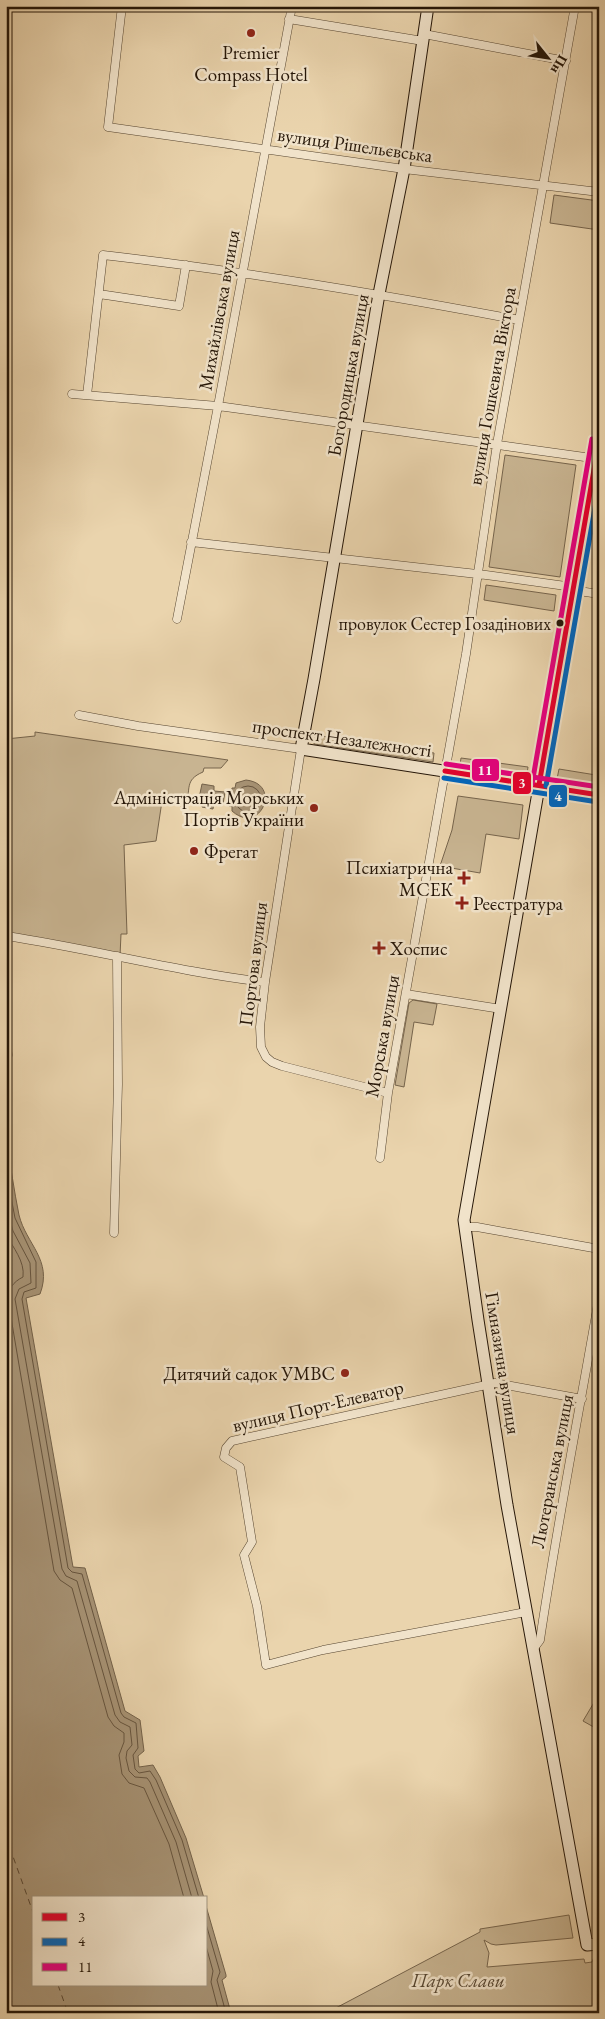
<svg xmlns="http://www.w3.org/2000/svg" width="605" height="2019" font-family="'EB Garamond',serif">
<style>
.green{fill:#c8b491;stroke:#76644c}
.water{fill:#a79375;stroke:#736149}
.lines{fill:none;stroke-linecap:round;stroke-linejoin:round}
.shore{stroke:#66543e;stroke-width:1}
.ferry{stroke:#584733;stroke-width:1;stroke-dasharray:6 5;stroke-linecap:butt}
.street-casing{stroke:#564530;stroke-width:9}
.secondary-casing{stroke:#241507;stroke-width:13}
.street{stroke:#f1e3ca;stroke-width:8}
.secondary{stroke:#f1e3ca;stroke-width:11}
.bus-1-casing{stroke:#f1e3ca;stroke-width:9}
.bus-2-casing{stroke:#f1e3ca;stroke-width:9}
.bus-3-casing{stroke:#f1e3ca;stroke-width:9}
.bus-1{stroke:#e4002b;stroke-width:5}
.bus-2{stroke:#0065bd;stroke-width:5}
.bus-3{stroke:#e5007d;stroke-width:5}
.poi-dot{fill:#8f2418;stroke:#f1e3ca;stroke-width:2}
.bus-dot{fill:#241507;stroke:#f1e3ca;stroke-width:2}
.labels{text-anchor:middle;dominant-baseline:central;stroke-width:5;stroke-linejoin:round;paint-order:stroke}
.bus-label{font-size:18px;fill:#241507;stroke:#f1e3ca;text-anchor:end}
.poi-label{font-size:19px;fill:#241507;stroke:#f1e3ca;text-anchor:end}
.street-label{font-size:19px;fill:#241507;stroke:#f1e3ca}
.park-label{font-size:19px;font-style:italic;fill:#554530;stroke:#f1e3ca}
.line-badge{stroke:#f1e3ca;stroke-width:2}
.badge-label{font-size:14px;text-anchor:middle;font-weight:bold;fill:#fff}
</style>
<rect width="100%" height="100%" fill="#ead4ad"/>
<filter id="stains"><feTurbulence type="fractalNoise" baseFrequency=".004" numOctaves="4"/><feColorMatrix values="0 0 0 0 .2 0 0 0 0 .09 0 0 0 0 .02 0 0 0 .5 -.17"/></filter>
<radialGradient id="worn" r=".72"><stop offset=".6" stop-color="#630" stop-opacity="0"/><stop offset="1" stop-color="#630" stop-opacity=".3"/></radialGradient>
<path class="green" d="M554,195L599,201V230L550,223Z
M505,455L576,465L560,577L489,567Z
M486,585L556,595L554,611L484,600Z
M35,732L228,760L221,768H204L203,772C184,780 191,789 186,807L162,801L156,841L124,845L127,934H121L120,956L6,936V739L35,736Z
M315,735L434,753L433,762L314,744Z
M461,758L528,767L527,774L460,765Z
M559,769L596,775L594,785L557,779Z
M458,796L523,805L519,839L486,834L480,873L440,866L452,830Z
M413,1000L437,1004L433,1025L414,1022L404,1087L395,1085L409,1003Z
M599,1694V1730L583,1721Z
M569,1915L573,1938L496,1945L491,1944L484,1940L489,1953L487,1967L584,1959L585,1963L592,1962L594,1957L599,1951V2013H322L332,2010L480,1932V1929Z"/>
<path class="water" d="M246,780C283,784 260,836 232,811V806H229L232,788H235L236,783Z
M202,784L214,786V791L225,792L223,804L214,803L213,809L202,807L203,799L199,798Z
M6,1142C11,1166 14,1191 19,1215C26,1244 53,1260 40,1294L26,1298L73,1567L85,1568L125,1711L140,1720L144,1751L138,1756L139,1767L153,1765L160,1777L186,1838L204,1898H34V1985H206V1906L226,1975V1977L222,1980L231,2013H6Z"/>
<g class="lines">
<path class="shore" d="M235 799a13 13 0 1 1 26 0a13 13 0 1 1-26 0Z
M6,1171L15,1218L36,1262V1288L24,1292L22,1299L68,1568L72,1572L82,1574L121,1713L124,1717L136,1723L138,1748L133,1755L135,1769L139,1773L150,1771L156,1780L182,1840L199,1898
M6,1206L13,1231L30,1263L31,1283L19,1289L15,1299L62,1569L66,1576L77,1581L115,1715L120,1722L130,1727L132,1745L127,1751L126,1758L129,1771L135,1777L147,1778L150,1782L176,1842L192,1898
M6,1234C13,1248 25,1261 23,1277C13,1282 8,1289 8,1300L54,1571L60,1580L72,1588L108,1717L114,1726L124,1733V1742L119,1755L122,1774L129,1783L144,1788L169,1844L184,1898
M206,1924L220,1972L217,1980L226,2013
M206,1946L213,1971L211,1982L219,2013"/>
<path class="ferry" d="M6,1837L34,1915
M58,1985L68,2013
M6,1986L16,2013"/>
<g class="street-casing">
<path id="street" d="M122,6L108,127L404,169L599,192
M289,19L423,41
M424,34L566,61
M99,294L179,306L186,265
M72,394L218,406L599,459
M87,395L103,255C243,271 381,294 519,320
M191,542L486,575L573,587
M572,590L599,594
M177,619L218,406L292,6
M79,715L138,726L301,749L265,982L260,1027L261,1047L266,1057L272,1062L282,1066L388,1093
M6,936C93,949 178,972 265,982
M406,994L501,1009
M6,1040L8,1055
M380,1158L388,1093L466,654L497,444L575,6
M465,1227H477L599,1249
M114,1233L118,1084L117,956
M526,1612L323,1650L266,1665L257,1606L244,1555L252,1542L240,1467L224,1457L226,1448L232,1441L495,1383L582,1399
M534,1648L540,1640C557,1525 579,1412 599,1298"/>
</g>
<g class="secondary-casing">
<path id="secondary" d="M428,6L404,169L379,294L314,679L301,749L599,795
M599,440L464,1220L478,1320L507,1505L587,1945L599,1944"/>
</g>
<use href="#street" class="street"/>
<use href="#secondary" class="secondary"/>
<g class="bus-1-casing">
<path id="bus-1" d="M445,771L599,795
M539,785L599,441"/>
</g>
<g class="bus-2-casing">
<path id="bus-2" d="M444,778L598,802
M546,786L599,485"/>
</g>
<g class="bus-3-casing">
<path id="bus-3" d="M446,764L599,787
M532,784L592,439"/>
</g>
<use href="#bus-1" class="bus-1"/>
<use href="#bus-2" class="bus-2"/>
<use href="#bus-3" class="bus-3"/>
</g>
<g class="poi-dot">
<circle cx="251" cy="33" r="5"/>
<circle cx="314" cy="808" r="5"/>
<circle cx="194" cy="851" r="5"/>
<path d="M461.5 870.5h5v5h5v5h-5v5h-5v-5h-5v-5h5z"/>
<path d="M459.5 895.5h5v5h5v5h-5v5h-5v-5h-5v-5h5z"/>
<path d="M376.5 940.5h5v5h5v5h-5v5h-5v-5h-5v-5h5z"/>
<circle cx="345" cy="1373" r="5"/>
</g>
<circle class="bus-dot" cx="560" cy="623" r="4.5"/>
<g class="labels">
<g class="bus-label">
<text x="551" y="623">провулок Сестер Гозадінових</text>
</g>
<g class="poi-label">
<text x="251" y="52" text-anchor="middle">Premier<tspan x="251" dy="22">Compass Hotel</tspan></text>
<text x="304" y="797">Адміністрація Морських<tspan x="304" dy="22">Портів України</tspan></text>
<text x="204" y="851" text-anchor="start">Фрегат</text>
<text x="453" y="867">Психіатрична<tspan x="453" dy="22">МСЕК</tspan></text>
<text x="473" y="903" text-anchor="start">Реєстратура</text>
<text x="390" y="948" text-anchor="start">Хоспис</text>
<text x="335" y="1373">Дитячий садок УМВС</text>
</g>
<g class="street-label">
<text transform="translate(355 145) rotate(8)">вулиця Рішельєвська</text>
<text transform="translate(219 310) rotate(-80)">Михайлівська вулиця</text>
<text transform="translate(348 375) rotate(-80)">Богородицька вулиця</text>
<text transform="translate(492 386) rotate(-80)">вулиця Гошкевича Віктора</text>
<text transform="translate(342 738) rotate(8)">проспект Незалежності</text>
<text transform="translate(253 964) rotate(-83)">Портова вулиця</text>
<text transform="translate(382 1036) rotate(-80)">Морська вулиця</text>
<text transform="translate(503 1363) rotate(81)">Гімназична вулиця</text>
<text transform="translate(318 1406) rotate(-13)">вулиця Порт-Елеватор</text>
<text transform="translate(552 1471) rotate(-79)">Лютеранська вулиця</text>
</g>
<g class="park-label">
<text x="458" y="1980">Парк Слави</text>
</g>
</g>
<g class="line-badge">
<rect x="471" y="758" width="29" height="24" rx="5" fill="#e5007d"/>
<rect x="512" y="771" width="20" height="24" rx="5" fill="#e4002b"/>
<rect x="548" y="784" width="20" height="24" rx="5" fill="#0065bd"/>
</g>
<g class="badge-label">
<text x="485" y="775">11</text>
<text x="522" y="788">3</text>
<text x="558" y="801">4</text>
</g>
<rect width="605" height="2019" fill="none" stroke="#ead4ad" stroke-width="25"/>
<rect x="8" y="8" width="590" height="2004" fill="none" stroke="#241507" stroke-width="2.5"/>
<rect x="12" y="12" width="580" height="1994" fill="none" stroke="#241507"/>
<rect x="32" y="1896" width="175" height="90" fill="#f1e3ca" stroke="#9f917c"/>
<rect x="42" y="1913" width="25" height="8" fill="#e4002b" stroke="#9f917c"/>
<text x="78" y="1922" font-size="15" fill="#241507">3</text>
<rect x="42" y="1938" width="25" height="8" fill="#0065bd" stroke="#9f917c"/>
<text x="78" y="1946" font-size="15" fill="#241507">4</text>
<rect x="42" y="1963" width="25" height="8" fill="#e5007d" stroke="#9f917c"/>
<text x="78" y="1972" font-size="15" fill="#241507">11</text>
<g transform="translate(548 58) rotate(120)" stroke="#f1e3ca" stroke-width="4" paint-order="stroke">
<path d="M0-4L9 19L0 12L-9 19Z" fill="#241507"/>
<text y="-8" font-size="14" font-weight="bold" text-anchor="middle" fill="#241507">Пн</text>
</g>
<rect width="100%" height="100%" filter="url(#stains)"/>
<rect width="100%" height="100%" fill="url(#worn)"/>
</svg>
